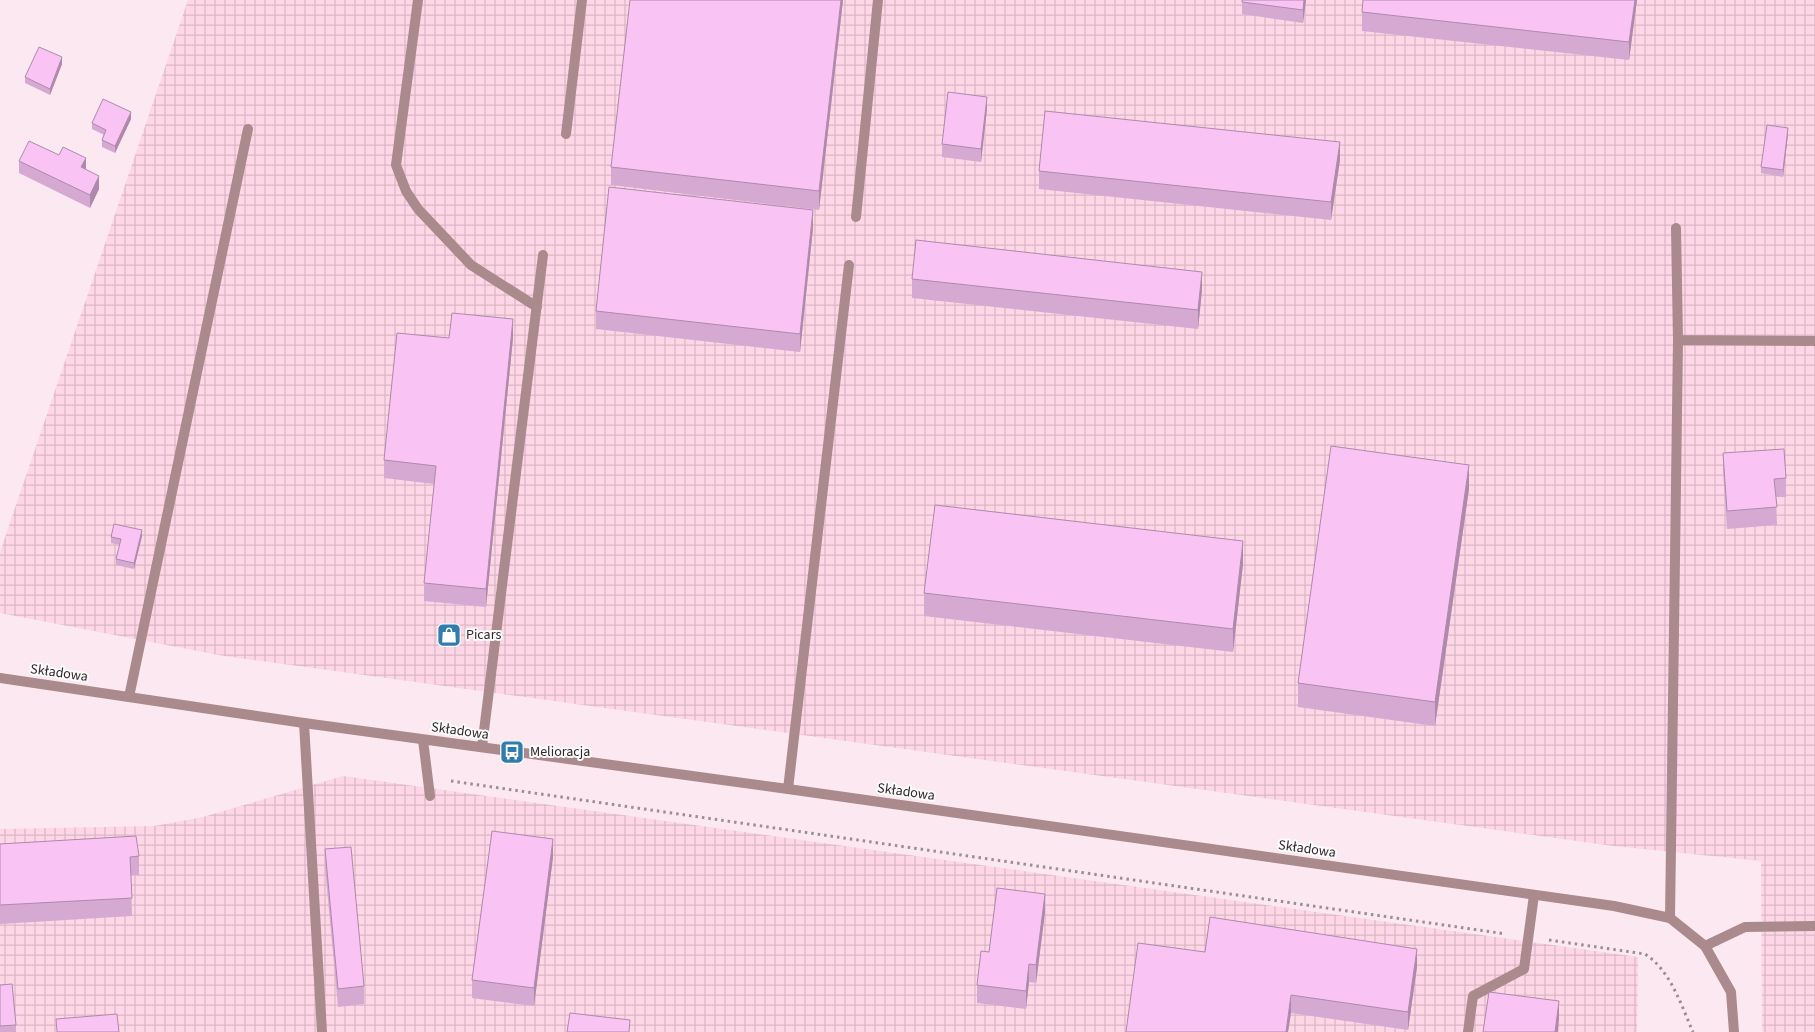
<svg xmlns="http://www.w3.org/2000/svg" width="1815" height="1032" font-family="'Source Sans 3',sans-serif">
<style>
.industrial{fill:url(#industrial-grid)}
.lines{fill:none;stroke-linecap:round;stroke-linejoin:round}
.path{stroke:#9d8d94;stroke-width:3;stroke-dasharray:2.5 4;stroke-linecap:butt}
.lane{stroke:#aa8a8c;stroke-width:10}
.street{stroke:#aa8a8c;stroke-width:10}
.wall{fill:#d6a9d2}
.shaded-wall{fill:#ae89ab}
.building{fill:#f9c4f4;stroke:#ae89ab}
.labels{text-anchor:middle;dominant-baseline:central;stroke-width:4;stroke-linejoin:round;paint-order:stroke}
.poi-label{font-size:14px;fill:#35292e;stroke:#fcfcfc;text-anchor:start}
.street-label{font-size:14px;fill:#35292e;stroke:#fcfcfc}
</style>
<defs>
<pattern id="industrial-grid" width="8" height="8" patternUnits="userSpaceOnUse" patternTransform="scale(1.25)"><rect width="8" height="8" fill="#fed6e6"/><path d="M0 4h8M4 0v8" fill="none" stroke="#dab8c6"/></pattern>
</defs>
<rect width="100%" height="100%" fill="#fce8f0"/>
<path class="industrial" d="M188,0H1815V1032H1762L1761,861L1613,846L224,656L0,613V552Z
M343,776L1638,957L1637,1032H0V829L154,826L203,817Z"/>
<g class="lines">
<path class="path" d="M451,781L1506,934
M1549,940L1645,954C1671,971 1681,1005 1693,1032"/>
<path class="lane" d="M418,0L396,165L406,191L418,209L471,265L537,307
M566,134L582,0
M856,217L878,0
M1678,340L1815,341
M129,697L248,129
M304,723L322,1032
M423,740L430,796
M482,747L543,255
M788,789L849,265
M1670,918L1678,340L1676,228
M1705,946L1745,927L1815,926
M1468,1032L1473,996L1524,969L1534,895"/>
<path class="street" d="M0,678L304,723L788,789L1614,906L1670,918L1705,946L1731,992L1734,1032"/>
</g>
<path class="wall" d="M843,0L819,210L611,185V167Z
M1242,0H1306L1303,23L1242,14Z
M1637,0L1629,60L1362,31V12Z
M62,64L50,95L25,83V77Z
M987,109L981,162L942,157V144Z
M131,119L115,153L102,147V140L104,135L92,129V123Z
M1788,134L1783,177L1761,173V167Z
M59,155L86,169L99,189L90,208L19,173V161Z
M1340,160L1331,220L1039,189V171Z
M813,228L800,352L596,329V311Z
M912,279L1202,290L1198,329L912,298Z
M449,338H513L486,607L424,601V583L434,484L384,478V460Z
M1723,453L1786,478V497H1776L1777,525L1727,529L1723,472Z
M1469,489L1435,726L1298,707V683Z
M142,536L134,569L116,565V559L120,545L111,543V537Z
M1243,564L1233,652L924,616V593Z
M0,844L139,856V875H131L132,916L0,924Z
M325,849L364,986V1004L338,1007L325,868Z
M553,857L534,1006L472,998V980Z
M1045,912L1036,983L1029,982L1026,1009L977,1003V985L989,952Z
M1205,952L1417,967L1408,1030L1291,1013L1288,1032H1126Z
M0,985L16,1025V1032H0Z"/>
<path class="shaded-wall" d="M841,0H843L819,210V191Z
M1304,0H1306L1303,23V10Z
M1635,0H1637L1629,60V42Z
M62,57V64L50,95V89Z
M987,97V109L981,162V149Z
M131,112V119L115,153V146Z
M1788,128V134L1783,177V170Z
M1340,142V160L1331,220V202Z
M86,158V170L81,167Z
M99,176V189L90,208V195Z
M813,210V228L800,352V334Z
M1202,272V290L1198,329V310Z
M513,319V338L486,607V589Z
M1469,465V489L1435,726V702Z
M142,530V536L134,569V563Z
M1243,541V564L1233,652V629Z
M553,839V857L534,1006V988Z
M1045,894V912L1036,983V965Z
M1417,949V967L1408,1030V1012Z
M1029,964V982L1026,1009V991Z
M1291,995V1013L1288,1032H1286Z
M1559,1001V1019L1558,1032H1555Z"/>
<path class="building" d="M630,0H841L819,191L611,167Z
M1242,0H1304L1303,10L1242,2Z
M1363,0H1635L1629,42L1362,12Z
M39,47L62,57L50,89L25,77Z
M948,92L987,97L981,149L942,144Z
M103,99L131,112L115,146L102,140L106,130L92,123Z
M1045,111L1340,142L1331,202L1039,171Z
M1767,125L1788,128L1783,170L1761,167Z
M29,141L59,155L63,147L86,158L81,167L99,176L90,195L19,161Z
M609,187L813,210L800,334L596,311Z
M916,240L1202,272L1198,310L912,279Z
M452,313L513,319L486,589L424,583L436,466L384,460L397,333L449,338Z
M1331,446L1469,465L1435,702L1298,683Z
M1784,449L1786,478L1774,479L1777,507L1727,511L1723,453Z
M935,505L1243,541L1233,629L924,593Z
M114,524L142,530L134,563L116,559L121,539L111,537Z
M492,831L553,839L534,988L472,980Z
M136,836L139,856L130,857L132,898L0,905V844Z
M351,847L364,986L338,989L325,849Z
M997,888L1045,894L1036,965L1029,964L1026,991L977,985L981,951L989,952Z
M1210,917L1417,949L1408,1012L1291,995L1286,1032H1126L1138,943L1205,952Z
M12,984L16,1025L0,1026V985Z
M1489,992L1559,1001L1555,1032H1483Z
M570,1013L630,1020L629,1032H567Z
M117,1014L119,1032H57L56,1019Z"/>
<defs>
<g id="shop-square" transform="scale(1.25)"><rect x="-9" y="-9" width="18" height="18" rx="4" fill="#2f7caf" stroke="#fcfcfc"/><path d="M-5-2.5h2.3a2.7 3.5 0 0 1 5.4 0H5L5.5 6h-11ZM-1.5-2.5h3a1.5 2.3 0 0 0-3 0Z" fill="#fff"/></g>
<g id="bus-square" transform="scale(1.25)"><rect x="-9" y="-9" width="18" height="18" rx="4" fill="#2f7caf" stroke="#fcfcfc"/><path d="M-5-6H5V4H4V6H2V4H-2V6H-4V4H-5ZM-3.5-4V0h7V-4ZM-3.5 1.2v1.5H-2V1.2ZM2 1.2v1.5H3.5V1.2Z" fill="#fff"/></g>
</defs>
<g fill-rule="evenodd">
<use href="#shop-square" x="449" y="635"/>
<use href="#bus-square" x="512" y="752"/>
</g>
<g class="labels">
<g class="poi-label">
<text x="466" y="635">Picars</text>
<text x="530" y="752">Melioracja</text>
</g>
<g class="street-label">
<text transform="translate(59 673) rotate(8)">Składowa</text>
<text transform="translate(460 731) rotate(8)">Składowa</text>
<text transform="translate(906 792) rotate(8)">Składowa</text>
<text transform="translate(1307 849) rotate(8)">Składowa</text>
</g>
</g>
</svg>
